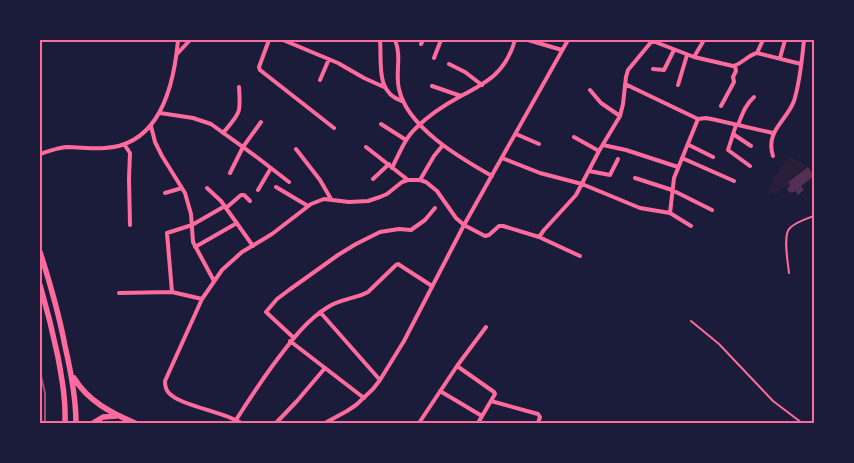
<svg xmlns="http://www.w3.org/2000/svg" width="854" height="463" font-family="Lato,sans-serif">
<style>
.green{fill:#2a1e3b}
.building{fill:#542f53}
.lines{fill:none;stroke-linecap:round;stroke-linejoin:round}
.service{stroke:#ff6b9d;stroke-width:2}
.minor{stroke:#ff6b9d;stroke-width:4}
.trunk{stroke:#ff6b9d;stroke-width:5.5}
.rail{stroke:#a44b75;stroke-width:2}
.neatline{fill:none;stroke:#ff6b9d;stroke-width:2}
</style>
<rect width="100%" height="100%" fill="#1b1b3a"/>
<path class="green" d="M789,156L807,166L787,181L789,184L785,188H780L778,193L775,194L772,193L768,195L767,193L770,191L768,189L774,183L772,181Z"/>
<path class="building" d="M808,167L814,176L801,186L804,190L798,195L795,191L792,193L789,192L787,189L790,185L788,182Z"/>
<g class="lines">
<path class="service" d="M789,273C788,263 783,237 789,229C795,222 806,219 814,216
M691,321L719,344L773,401L802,423"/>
<path class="minor" d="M269,40L259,67L260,70L334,128
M283,40L338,63L364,78L384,87
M380,40C382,63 375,92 402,101
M395,40C402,56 395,73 399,89C407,127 460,158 492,176
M528,40L562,50
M650,40L694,57L733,66C742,64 748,55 757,53L801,64
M421,44L423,40
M757,53L763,40
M177,54L190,40
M694,57L704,40
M434,58L441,40
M780,58L785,40
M449,64L465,72L482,85
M653,69L664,70L674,50
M320,80L329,59
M625,84L698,119L706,118L716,120L773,133
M678,85L687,55
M432,86L461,96
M590,90L601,103L620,116
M721,106L734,82L733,77L736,71L735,66
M160,113L193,118L211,124L258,158L289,182
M381,124L406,140
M736,125L728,150L750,166
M738,125C742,115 745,105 754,97
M151,126L155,142L162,156L185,193L191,214L193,242L214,281
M223,133C240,113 241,114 239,87
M516,134L539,144
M733,134L751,146
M574,137L599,151
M124,144L130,153L129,178L130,225
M603,145L626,150L678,167
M689,145L713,157
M366,147L408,180
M296,149L320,180L331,199
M40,154C49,151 57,148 66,147C79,147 92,149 105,148C160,145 174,85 178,40
M773,156C765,131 786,122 794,101C800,82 802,60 804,40
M502,158L540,173L582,184L640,208L670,213L691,226
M682,158L734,181
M392,168C399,154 405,138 416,128C428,116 446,104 461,96C488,82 506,72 515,40
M589,171L610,175L618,159
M230,173L243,147L261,122
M635,178L672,190L712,210
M373,179L389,164
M420,180L434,156L443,145
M276,187L308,206
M207,188L221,201L253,246
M258,190L271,168
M165,193L182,188
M226,208L241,195H244L250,201
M670,213L674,178L698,119
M539,237L544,230L576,195L599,151L620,116L623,104L626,77L628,70L652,41
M195,247L237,223
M172,292L167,233L192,225L225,206
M119,293L172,292L202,299
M320,312L380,380
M294,338L266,312L277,299L289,290L338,255L356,244L380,232L399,229L411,230L425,220L435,208
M290,341L364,398
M457,366L494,392L495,394L478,423
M440,391L482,416
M491,401L538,414L540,417L538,423
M236,420C248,401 260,383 273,365C289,344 305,321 328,307C340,299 355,299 368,292L396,265L398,264L432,286
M241,423C223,411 179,406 168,392C165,388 165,385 165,381L202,299L222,270L242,252L272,234L311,204L324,199L349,202L368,201L380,197L387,194L402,182L408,180H420L426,182L437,191L456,218L464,225L485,236L489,235L499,226H503L539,237L580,256
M276,423L297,401L325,368
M325,423L347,411L356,405L373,389L380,380L404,341L464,225L568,40
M419,423L457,366L486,327"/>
<path class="trunk" d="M40,252C50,283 59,314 65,346C71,372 76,397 76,423
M40,285C47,309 53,333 58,357C62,379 66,400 65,423
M74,378C88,401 111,413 135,423
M93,423L103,417L116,416"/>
<path class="rail" d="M40,372L45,393V423"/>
</g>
<rect width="854" height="463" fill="none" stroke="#1b1b3a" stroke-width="82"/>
<rect x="41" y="41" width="772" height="381" class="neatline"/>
</svg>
